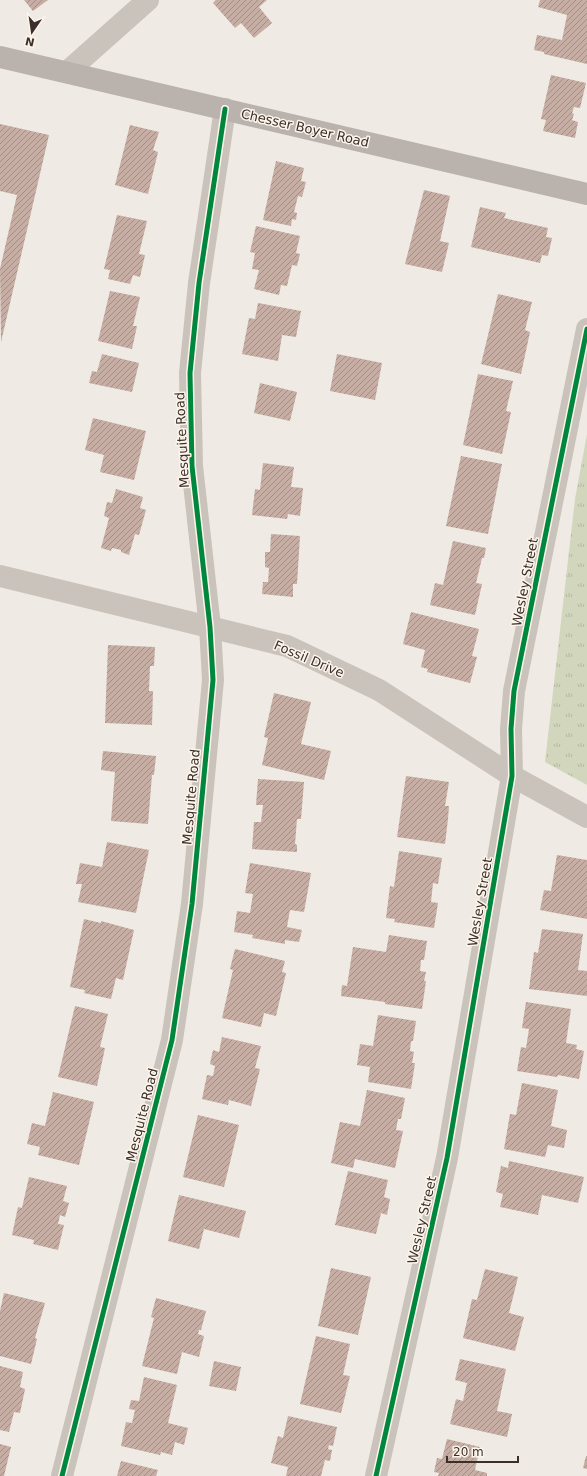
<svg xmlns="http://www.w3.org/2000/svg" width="587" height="1476" font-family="'DejaVu Sans',sans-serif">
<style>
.park{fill:url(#park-tufts)}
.building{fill:url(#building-hatch)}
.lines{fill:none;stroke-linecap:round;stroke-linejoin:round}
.street{stroke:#cac3bc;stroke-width:22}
.secondary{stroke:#bab3ad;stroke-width:22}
.cycleway-casing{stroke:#fcf5ec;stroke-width:8}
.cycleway{stroke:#00873e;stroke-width:5}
.labels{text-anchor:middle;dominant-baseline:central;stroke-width:3;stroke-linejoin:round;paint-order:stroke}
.street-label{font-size:13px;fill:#3c2f29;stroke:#fcf5ec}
</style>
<defs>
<pattern id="park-tufts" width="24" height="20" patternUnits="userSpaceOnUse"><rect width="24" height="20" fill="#d1d6bc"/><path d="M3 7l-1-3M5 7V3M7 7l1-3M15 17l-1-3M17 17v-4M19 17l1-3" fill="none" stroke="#b4b8a2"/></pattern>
<pattern id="building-hatch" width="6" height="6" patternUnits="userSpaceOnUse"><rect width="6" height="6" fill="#c6aea4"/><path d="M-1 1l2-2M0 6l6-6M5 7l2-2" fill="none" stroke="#a28e86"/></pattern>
</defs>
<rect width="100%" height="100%" fill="#f0eae4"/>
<path class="park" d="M587,434V785L545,762L575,499Z"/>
<path class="building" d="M24,0H48L33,11Z
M216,0H267L259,7L272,23L254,38L241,23L235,28L213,3Z
M540,0H587V64L544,54V52L534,50L537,35L562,40L567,15L538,7Z
M551,75L586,83L580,108L574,107L572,113L574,114L572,120L578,122L575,138L543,131L546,120L541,119Z
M0,124L49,135L1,342L0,269L17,195L0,191Z
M130,125L159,132L153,150L158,152L148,194L115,185Z
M276,161L304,168L301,181L306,182L302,197L298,196L294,212L297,213L296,220L292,219L291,226L263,220Z
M424,190L450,196L440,241L449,243L442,272L405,264Z
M480,207L506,213L504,218L548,228L546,237L552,238L548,256L542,255L540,263L471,247Z
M117,215L147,221L139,254L145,255L140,277L133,275L130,284L108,279L110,270L104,269Z
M256,226L300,236L296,253L300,254L297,266L292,265L287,286L281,285L279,295L254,289L259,270L252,269L255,253L250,252Z
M110,291L140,297L133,326H137L132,349L98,341Z
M498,294L532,302L525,330L530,332L521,374L481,364Z
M258,303L301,311L296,337L282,335L278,361L242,354L249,318L255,319Z
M102,354L139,363L132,392L89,383L92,371L97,372Z
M337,354L382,363L375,400L330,391Z
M478,374L513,381L506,411L511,412L502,454L463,445Z
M260,383L297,392L290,421L254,413Z
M93,418L146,431L134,480L100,472L104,455L85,450Z
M461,456L502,464L488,534L446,526Z
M263,463L294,467L291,487L303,488L300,516L288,514L287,519L252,515L255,489L260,490Z
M116,489L143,497L140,508L146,510L139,535L135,534L129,555L121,552V550L112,548L111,551L101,548L109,518L104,516L107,502L112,503Z
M271,534L300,536L297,584H293V597L262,594L263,582H268L269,568L265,567V552H270Z
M453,541L486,548L484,558H482L476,583L482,584L475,615L430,605L435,583L443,585Z
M411,612L479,629L472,656L477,657L470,683L427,672L428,669L421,667L425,650L403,644Z
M108,645L155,647L154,666H150L149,691H153L152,725L105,723Z
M274,693L311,702L301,744L331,751L324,780L262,765L268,738L264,737Z
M103,751L156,756L154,775H152L148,824L111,821L115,772L101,770Z
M406,776L449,782L445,806H449L448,819L445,844L397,837Z
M258,779L304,782L301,819H297L295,844L297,845V852L252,849L254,822H261L263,805H256Z
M107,842L149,850L136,913L78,902L82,884H76L80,863L102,867Z
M399,851L442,858L438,884L433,883L431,902L438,903L434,928L394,922L395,919L386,918L390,886L394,887Z
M557,855L587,860V919L540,910L544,890L551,891Z
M250,863L311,873L304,912L290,910L287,927L302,930L299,942L285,940V944L252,938L253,935L234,932L237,911L250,913L253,894L245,893Z
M84,919L101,923V921L134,930L123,980L116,978L111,999L84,993L85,990L70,987Z
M542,929L583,934L578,970L587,971V996L529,989L534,952L538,953Z
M389,935L427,941L424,960H421L420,971L426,972L424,981H426L422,1009L385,1004V1002L341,996L342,985L347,986L353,947L386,952Z
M235,949L285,961L282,972L286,973L276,1016L264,1013L261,1027L222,1018L233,970L230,969Z
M526,1002L571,1009L566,1043L577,1045L576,1049L584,1051L579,1079L558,1075L557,1077L517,1071L521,1047L526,1048L529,1029L522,1028Z
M75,1006L108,1014L100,1047L105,1048L97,1086L58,1077Z
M378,1015L416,1021L413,1041H411L410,1051L414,1052L412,1063H415L411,1089L368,1082L370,1067L357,1065L360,1044L373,1046Z
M222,1037L261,1046L255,1068L260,1069L251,1106L229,1100L228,1105L202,1099L207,1075L213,1076L215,1066L210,1064L213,1050L219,1052Z
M522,1083L558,1090L551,1126L567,1130L564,1148L548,1145L545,1157L504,1149L510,1114L516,1115Z
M367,1090L405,1098L401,1119H398L396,1130L403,1131L395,1168L355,1159L353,1168L331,1163L340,1122L360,1126Z
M53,1092L94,1102L79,1165L38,1155L40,1147L27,1144L32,1123L45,1126Z
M198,1115L239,1125L224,1187L183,1177Z
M509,1161L584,1177L578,1203L542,1195L538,1215L500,1207L503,1194L496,1192L501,1166L508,1168Z
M348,1171L388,1180L384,1197L390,1199L387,1215L381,1213L376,1234L335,1225Z
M29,1177L67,1186L63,1201L69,1203L65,1217L60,1215L58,1224L64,1225L58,1250L33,1244L34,1240L12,1235L18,1207L22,1208Z
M179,1195L246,1211L239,1238L204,1229L199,1249L168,1241Z
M331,1268L371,1277L358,1335L318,1326Z
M485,1269L518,1277L509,1313L524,1317L515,1351L463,1338L472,1299L477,1300Z
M4,1293L45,1303L35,1338L37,1339L31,1364L0,1356V1311Z
M156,1298L206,1311L201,1330H199L198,1334L204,1336L199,1357L182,1352L177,1374L142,1366L154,1318L151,1317Z
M316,1336L350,1344L343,1375L350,1376L341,1413L300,1404Z
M460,1359L506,1369L497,1411L512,1414L507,1437L450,1424L456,1399L463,1401L467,1383L455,1380Z
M214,1361L241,1367L236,1391L209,1386Z
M0,1366L23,1372L20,1387L25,1389L20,1413L14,1412L9,1432L0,1430Z
M144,1377L177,1385L168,1423L188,1428L184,1445L175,1442L172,1455L161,1452L160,1455L121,1446L126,1422L132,1423L135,1410L129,1409L131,1400L139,1401Z
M288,1416L337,1427L333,1446L329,1445L328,1449L332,1450L330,1461L325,1460L321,1476H286L288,1467L271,1463L278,1436L283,1438Z
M447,1439L480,1447L475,1470L487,1473V1476H438L439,1473L434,1472L437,1458L442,1459Z
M0,1444L11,1447L4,1476H0Z
M586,1456H587V1469L583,1468Z
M121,1461L158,1470L156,1476H117Z"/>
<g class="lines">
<path class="street" d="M67,72L148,0
M0,576L287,646L379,690L512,776L587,817
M62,1476L172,1040L192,904L213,680L210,627L192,466L190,373L199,283L225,109
M376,1476L447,1158L512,776L511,729L514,691L587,329"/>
<path class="secondary" d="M0,57L587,194"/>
<g class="cycleway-casing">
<path id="cycleway" d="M62,1476L172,1040L192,904L213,680L210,627L192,466L190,373L199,283L225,109
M376,1476L447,1158L512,776L511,729L514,691L587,329"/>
</g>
<use href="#cycleway" class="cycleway"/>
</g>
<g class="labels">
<g class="street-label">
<text transform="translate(305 128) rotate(13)">Chesser Boyer Road</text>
<text transform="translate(182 440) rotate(-93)">Mesquite Road</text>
<text transform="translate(525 582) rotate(-79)">Wesley Street</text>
<text transform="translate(309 659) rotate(23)">Fossil Drive</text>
<text transform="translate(191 797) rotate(-85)">Mesquite Road</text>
<text transform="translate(480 902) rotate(-80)">Wesley Street</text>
<text transform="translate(142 1115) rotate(-76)">Mesquite Road</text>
<text transform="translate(422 1220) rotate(-77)">Wesley Street</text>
</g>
</g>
<g transform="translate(32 32) rotate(193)" stroke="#fcf5ec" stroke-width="3" paint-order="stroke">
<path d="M0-3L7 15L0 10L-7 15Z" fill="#3c2f29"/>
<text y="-6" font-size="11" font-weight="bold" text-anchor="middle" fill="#3c2f29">N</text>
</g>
<path d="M447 1456v6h71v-6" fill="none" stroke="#3c2f29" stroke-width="2"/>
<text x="453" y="1456" font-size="12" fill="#3c2f29" stroke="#fcf5ec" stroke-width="3" paint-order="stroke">20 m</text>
</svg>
